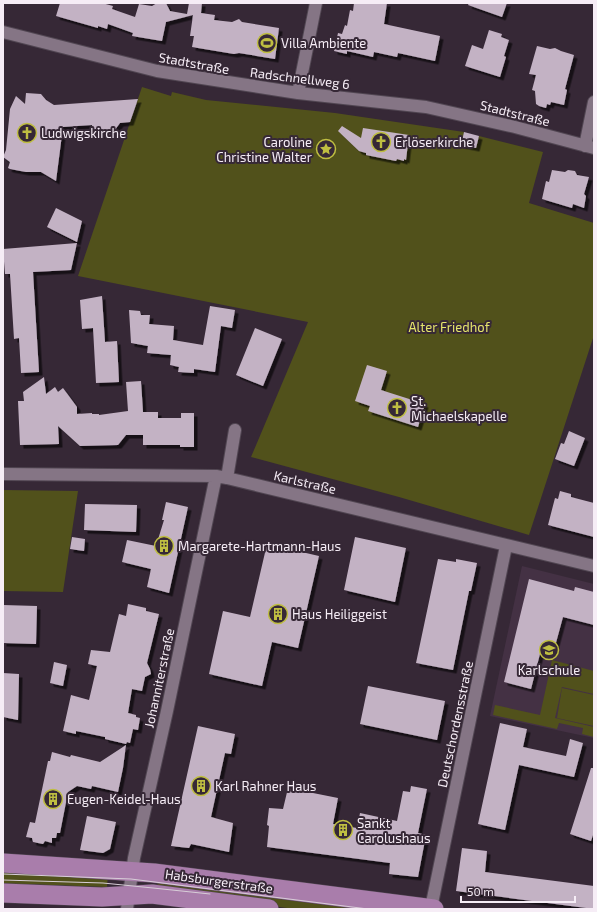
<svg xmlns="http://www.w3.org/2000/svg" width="597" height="912" font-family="'Exo 2',sans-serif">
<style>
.built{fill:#443144}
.green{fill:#51511b}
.building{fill:#c3b2c4;filter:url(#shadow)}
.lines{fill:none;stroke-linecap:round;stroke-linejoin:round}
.minor-casing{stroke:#514652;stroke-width:14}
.primary-casing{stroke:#514652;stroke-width:20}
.minor{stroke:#857585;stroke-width:12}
.primary{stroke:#a97dab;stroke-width:19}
.tram{stroke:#d8ced8;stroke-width:1}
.labels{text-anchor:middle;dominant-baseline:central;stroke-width:4;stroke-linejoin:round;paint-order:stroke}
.poi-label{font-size:13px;fill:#f6edf6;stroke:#362836;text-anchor:start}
.street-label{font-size:13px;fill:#f6edf6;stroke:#362836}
.park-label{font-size:13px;fill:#e5e56b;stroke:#362836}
</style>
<defs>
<filter id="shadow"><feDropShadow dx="3.5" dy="3.5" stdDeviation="0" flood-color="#0009"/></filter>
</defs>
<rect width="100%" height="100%" fill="#362836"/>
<path class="built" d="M522,566L594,584V738L490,716Z"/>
<path class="green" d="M142,87L171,96L172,92L206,100L335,113L464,132L461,145L476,148L479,136L543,152L529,203L594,223V335L529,535L399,497L251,457L308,322L78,276Z
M3,490L78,491L63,592L3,591Z
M552,660L594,671V694L562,687L555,718L594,727V737L582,734L583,728L559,723L557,729L493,715L495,705L540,715Z
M562,688L594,695V726L557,718Z
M3,867L108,874L107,887L21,884L3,887Z
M158,878L394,909H295L157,891Z"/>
<path class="building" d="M60,3H102L113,6L112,9L135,17L139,4L152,6L157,3H166L170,11L187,14L189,3H202L201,13L215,15L214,20L232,22L239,19L242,22L279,28L275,59L239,53L234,54L192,47L194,36H190L193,15L166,22L162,41L132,36L133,33L108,24L107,29L98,26V28L56,16Z
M354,3H387L384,24L440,36L435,61L398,53L397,57L374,52L373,57L347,51V54L334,51L338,33L342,34L345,25L347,26L350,10L353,11Z
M469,3H507L502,17L468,5Z
M489,30L502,34L501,37L509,40L504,56L506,57L500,77L465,66L472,45L483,49Z
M537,46L550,49L555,48L561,51L574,55L565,89L567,90L564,105L551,102L550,105L547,104L546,108L539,106L536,104L535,91L532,90L536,75L529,74Z
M26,93L41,94L46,100L54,105L138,99L130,122L120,123L112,134L96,135L93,132L92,125L63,127L56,181L41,172H26L10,169L8,168L10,162L3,157L6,150L10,109L16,96L25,104Z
M342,126L361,138L363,128L409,135L406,160L404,159V161L397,159L396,161L366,155V153L359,151L338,131Z
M464,132L479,136L476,148L461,145Z
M552,170L565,172L568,170L575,171L577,175L589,177L584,194L586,196L584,208L573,204L572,208L542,199L546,181L549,182Z
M56,208L82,221L77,242L47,227Z
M77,243L71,270L33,272L39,372L21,373L19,338L14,339L10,274H5L3,249Z
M102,296L105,342L117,341L119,382L96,383L93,328L82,329L80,300Z
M210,306L235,310L232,328L221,326L215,372L194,369V373L178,372L179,367L170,365L171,355L147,353L148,346L131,343L129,310L140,311L141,315H150L149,324L174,326L173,340L203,345Z
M255,328L282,339L263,386L236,375Z
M367,365L387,371L381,390L425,404L418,427L368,411L370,406L355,401Z
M44,377L46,394L55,387L58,392L63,388L77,407V414L92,413V414H99V415L128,411L126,382L141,381L143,412H158V418H181V413H194V447H180V445H143V435H126L118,445L80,446L58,426L59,444L20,445L18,401H24L23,392Z
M569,431L585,438L574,466L555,459L561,443L564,444Z
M560,491L571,494V497L594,503V537L548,525L555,498L558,499Z
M166,502L188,507L169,593L147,587L151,569L122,562L127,540L156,546L164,520H162Z
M85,504L137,505L136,532L84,530Z
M72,537L85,539L84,551L70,549Z
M355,537L406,548L395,602L344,590Z
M267,544L319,556L298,648L272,642L262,686L209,674L223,611L250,617Z
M438,559L456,562V559L477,563L471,591H469L453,670L416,663Z
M529,579L574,591L575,587L594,592V625L563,617L554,650L542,646L531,689L504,682Z
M128,604L146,608V611L159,614L147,663L150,669L151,674L145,677L142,691L132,689L128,713L136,715V717L140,718L138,730L133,729L130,743L127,742L126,744L105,739V737L76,731V734L63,731L71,695L89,700L97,666L88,664L91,650L110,652L119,614L126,616Z
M3,605L37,606L36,644L3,643Z
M54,662L67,665L63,686L50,683Z
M3,673L19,674L18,720L3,717Z
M368,686L445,701L437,740L360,724Z
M500,723L527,729L523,747L566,756L570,739L583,743L574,777L519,765L505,830L478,824Z
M198,726L235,734L231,754L225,753L211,817L233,823L229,852L191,844L189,848L171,846Z
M126,745L123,768L118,792L92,786L91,789L77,786L68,792L60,833H57L56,838H52V843L45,841L43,844L33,842L32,838L26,837L30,822L35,823L48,761H50L52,752L70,757L71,755L100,762Z
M591,768H594V832L591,841L570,834Z
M411,786L427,789L418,833L426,835L418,877L389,874L390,863L267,847L269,826L267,825L269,808L283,809L288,788L338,798L333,824L357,828L360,813L397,821L403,791L410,792Z
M87,816L116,822L110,849L103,853L80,850Z
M462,848L487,851L485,872L594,886V909L456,891Z"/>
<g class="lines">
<g class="minor-casing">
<path id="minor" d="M3,32L157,71L298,93L426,107L515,127L594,148
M298,93L316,3
M585,146L594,102
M3,474L216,476L227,478L594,566
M227,478L235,430
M431,908L506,546
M127,909L134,858L167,711L216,476"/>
</g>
<g class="primary-casing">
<path id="primary" d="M3,863L154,873L434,909
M3,893L102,897L152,894L269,909"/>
</g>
<use href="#minor" class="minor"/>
<use href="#primary" class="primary"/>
<path class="tram" d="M3,874L131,879L368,909
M3,880L103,883L153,888L210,894"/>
</g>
<defs>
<g id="stadium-ring" transform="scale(1)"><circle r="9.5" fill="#362836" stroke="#bfbe41" stroke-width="1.5"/><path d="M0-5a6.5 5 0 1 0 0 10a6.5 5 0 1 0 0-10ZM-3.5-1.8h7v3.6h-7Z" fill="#bfbe41"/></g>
<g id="church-ring" transform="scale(1)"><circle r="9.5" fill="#362836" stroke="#bfbe41" stroke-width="1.5"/><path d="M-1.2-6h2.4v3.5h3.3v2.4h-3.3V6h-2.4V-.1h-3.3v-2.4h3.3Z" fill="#bfbe41"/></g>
<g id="sight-ring" transform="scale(1)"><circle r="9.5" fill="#362836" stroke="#bfbe41" stroke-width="1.5"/><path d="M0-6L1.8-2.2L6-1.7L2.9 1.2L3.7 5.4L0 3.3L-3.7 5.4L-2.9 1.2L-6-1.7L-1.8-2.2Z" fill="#bfbe41"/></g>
<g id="building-ring" transform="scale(1)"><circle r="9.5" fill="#362836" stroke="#bfbe41" stroke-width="1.5"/><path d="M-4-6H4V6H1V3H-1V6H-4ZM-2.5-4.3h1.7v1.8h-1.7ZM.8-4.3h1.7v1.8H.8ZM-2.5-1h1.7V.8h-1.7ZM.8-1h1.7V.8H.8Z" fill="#bfbe41"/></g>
<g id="school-ring" transform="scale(1)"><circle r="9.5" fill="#362836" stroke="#bfbe41" stroke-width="1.5"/><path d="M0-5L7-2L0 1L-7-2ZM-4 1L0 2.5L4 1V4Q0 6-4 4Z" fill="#bfbe41"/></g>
</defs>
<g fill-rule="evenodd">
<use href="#stadium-ring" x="267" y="43"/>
<use href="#church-ring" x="27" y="133"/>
<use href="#church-ring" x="381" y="142"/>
<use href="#sight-ring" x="326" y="149"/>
<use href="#church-ring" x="397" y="408"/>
<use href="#building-ring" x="164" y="546"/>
<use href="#building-ring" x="278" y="614"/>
<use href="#school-ring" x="549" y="650"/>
<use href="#building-ring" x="201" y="786"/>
<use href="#building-ring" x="53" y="799"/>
<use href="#building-ring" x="343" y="830"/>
</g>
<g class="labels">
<g class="poi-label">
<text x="281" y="43">Villa Ambiente</text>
<text x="41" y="133">Ludwigskirche</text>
<text x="312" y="142" text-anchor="end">Caroline<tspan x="312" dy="15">Christine Walter</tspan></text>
<text x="395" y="142">Erlöserkirche</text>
<text x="411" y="401">St.<tspan x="411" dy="15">Michaelskapelle</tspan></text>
<text x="178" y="546">Margarete-Hartmann-Haus</text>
<text x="292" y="614">Haus Heiliggeist</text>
<text x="549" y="670" text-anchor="middle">Karlschule</text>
<text x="215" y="786">Karl Rahner Haus</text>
<text x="67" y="799">Eugen-Keidel-Haus</text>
<text x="357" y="823">Sankt<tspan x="357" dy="15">Carolushaus</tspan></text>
</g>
<g class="street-label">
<text transform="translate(194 63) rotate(10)">Stadtstraße</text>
<text transform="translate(300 78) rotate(7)">Radschnellweg 6</text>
<text transform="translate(515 113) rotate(14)">Stadtstraße</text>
<text transform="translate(305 482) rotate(13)">Karlstraße</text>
<text transform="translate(159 678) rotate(-78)">Johanniterstraße</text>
<text transform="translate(455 724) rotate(-78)">Deutschordensstraße</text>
<text transform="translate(219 881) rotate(8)">Habsburgerstraße</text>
</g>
<g class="park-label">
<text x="449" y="327">Alter Friedhof</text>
</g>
</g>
<rect width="597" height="912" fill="none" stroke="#f6edf6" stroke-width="8"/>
<path d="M461 896v6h114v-6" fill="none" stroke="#f6edf6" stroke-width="2"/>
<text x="467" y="896" font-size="12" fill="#f6edf6" stroke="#362836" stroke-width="3" paint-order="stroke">50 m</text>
</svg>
